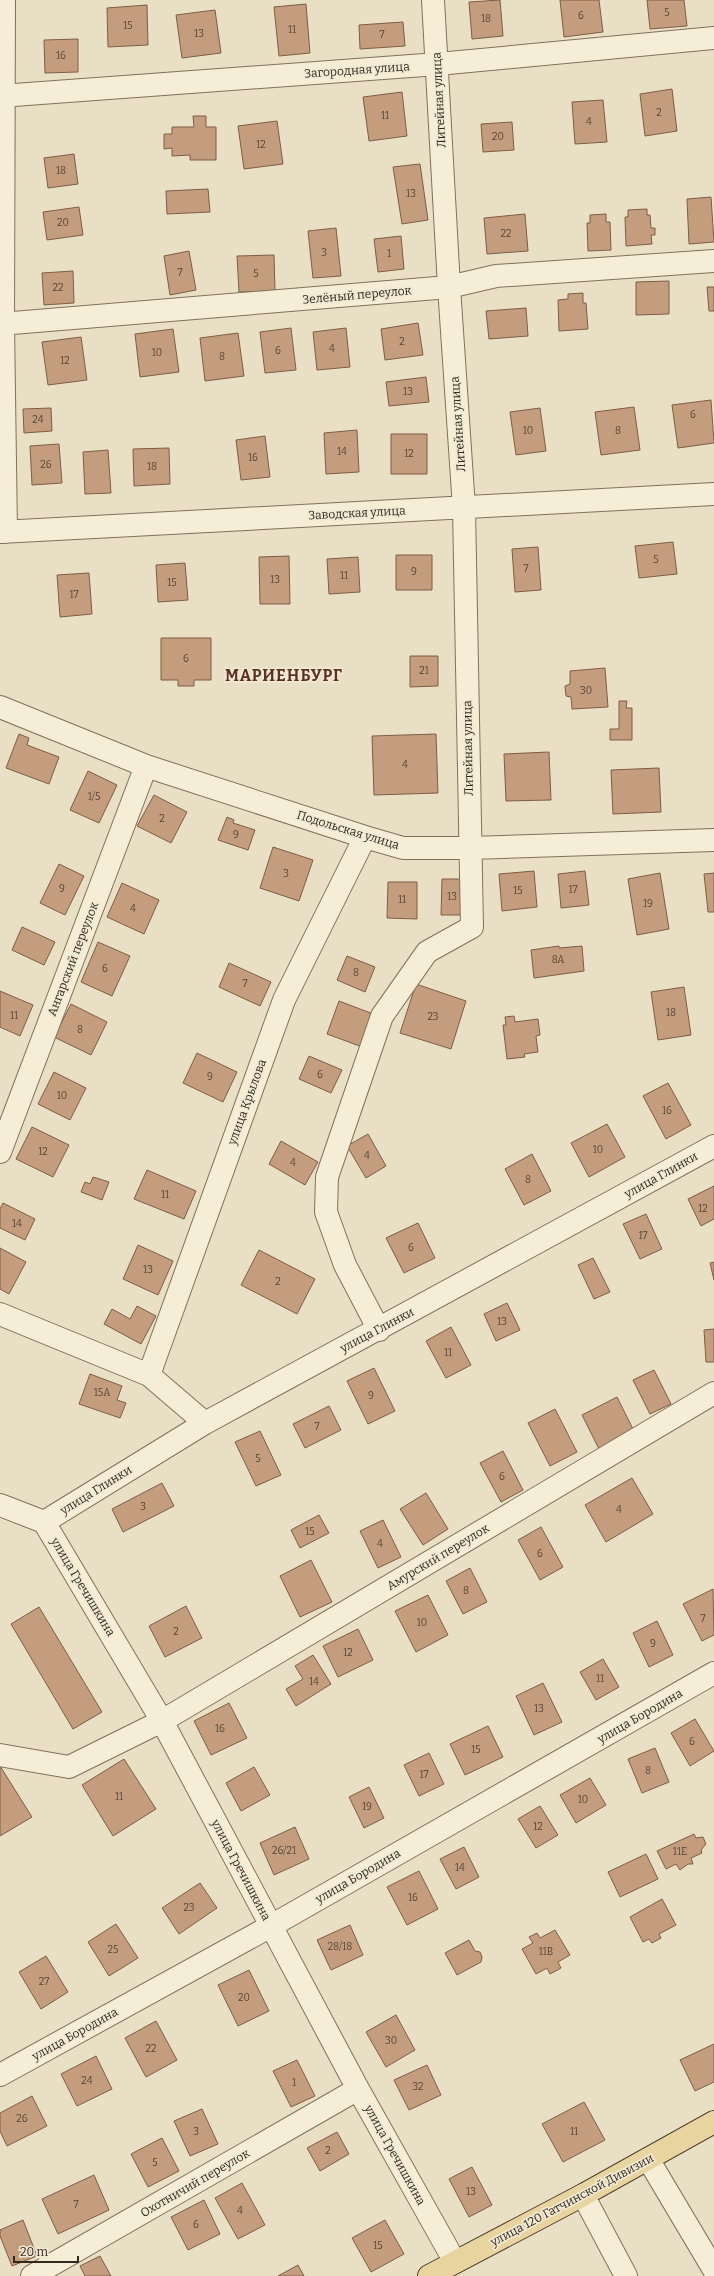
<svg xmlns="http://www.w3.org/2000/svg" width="714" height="2276" font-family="Bitter,serif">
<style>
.building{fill:#c39d7e;stroke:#7e5d45}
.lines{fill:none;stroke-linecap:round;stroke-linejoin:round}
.minor-casing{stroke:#81715c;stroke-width:24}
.major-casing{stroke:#504030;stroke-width:24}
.minor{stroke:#f5edd6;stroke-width:22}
.major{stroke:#e8d49f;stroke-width:22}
.labels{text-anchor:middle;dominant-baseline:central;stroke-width:3.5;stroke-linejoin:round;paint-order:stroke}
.number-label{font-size:10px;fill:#574637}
.street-label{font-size:12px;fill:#33291f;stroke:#f1e9d3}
.district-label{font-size:16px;font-weight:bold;letter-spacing:1px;fill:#5b3123;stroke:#f1e9d3}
</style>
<rect width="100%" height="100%" fill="#e9dfc4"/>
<path class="building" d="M500,0L503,36L472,39L469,2Z
M560,0H599L603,32L564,37Z
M647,0H684L687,26L650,29Z
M306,4L310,53L279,56L274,7Z
M147,5L148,45L108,47L107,8Z
M215,10L221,53L182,58L176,15Z
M403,22L405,46L360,49L359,25Z
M78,39V72L45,73L44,40Z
M672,89L677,131L645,136L640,94Z
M402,92L407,136L369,141L363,97Z
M603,100L607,142L575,144L572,102Z
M193,116H206V127H216V160H190V155L172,156V148L164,149V134H172V127H194Z
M277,121L283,164L244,169L238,126Z
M512,122L514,150L483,152L481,124Z
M74,154L78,184L48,188L44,158Z
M420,164L428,220L402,224L393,167Z
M208,189L210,212L167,214L166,191Z
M711,197L714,242L689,244L687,199Z
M79,207L83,235L47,240L43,212Z
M647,209V215H650L651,228H655V235H651L652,244L626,246L625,217H628V210Z
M525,214L528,251L487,254L484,218Z
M606,214V222H610L611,250L588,251L587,223H590V215Z
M336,228L341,276L313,278L308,231Z
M401,236L404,269L378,272L374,239Z
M189,251L196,290L170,295L164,256Z
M274,255L275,291L239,292L237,256Z
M73,271L74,303L44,305L42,273Z
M669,281V314L636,315V282Z
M707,287H714V311H709Z
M583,293V303H586L588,329L559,331L558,300L568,299V294Z
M526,308L528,336L489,339L486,311Z
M418,323L423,355L385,360L381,329Z
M291,328L296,370L265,373L260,332Z
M346,328L350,367L317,370L313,332Z
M173,329L179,372L140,377L135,334Z
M238,333L244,376L205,381L200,338Z
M81,337L87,380L48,385L42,342Z
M426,377L429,402L389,406L386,382Z
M711,400L714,443L678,448L672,405Z
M634,407L640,450L601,455L595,412Z
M51,408L52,431L24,433L23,409Z
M540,408L546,451L516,455L510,412Z
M357,430L359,472L326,474L324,433Z
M391,434H427V474H391Z
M265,436L270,477L241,480L236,440Z
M59,444L62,483L32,485L30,446Z
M169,448L170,484L134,486L133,449Z
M108,450L111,493L85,494L83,452Z
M673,542L677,574L639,578L635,546Z
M538,547L541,590L515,592L512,549Z
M396,555H432V590H396Z
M289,556L290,604H260L259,557Z
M358,557L360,592L329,594L327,559Z
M185,563L188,600L158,602L156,565Z
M89,573L92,614L60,617L57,575Z
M161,638H211V680H194V686H178V680H161Z
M410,656H438V686L410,687Z
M605,668L608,707L572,709L571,697L566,696L565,686L570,684V671Z
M619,701H627L626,708H632V740H610V729H619Z
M19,734L29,738L27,745L59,757L49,784L6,768Z
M436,734L438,793L374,795L372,736Z
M549,752L551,800L506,801L504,754Z
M659,768L661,812L613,814L611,770Z
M88,771L117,785L99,823L70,810Z
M154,795L187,812L171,843L137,826Z
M227,817L234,820L233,823L255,830L248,850L218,840Z
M273,847L313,860L299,901L260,888Z
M59,864L84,876L65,915L40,903Z
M534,871L537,907L502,911L499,874Z
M585,871L589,905L561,908L558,874Z
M660,873L669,929L637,935L628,879Z
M714,873V912H708L704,874Z
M442,879H464L463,915H441Z
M388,882H417V919L387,918Z
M122,883L159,900L144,934L107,917Z
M22,927L55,942L44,965L12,950Z
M98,942L130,956L112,996L81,982Z
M559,946V948L582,946L584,971L534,978L531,950Z
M347,956L375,967L365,992L337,980Z
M229,963L271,982L260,1006L219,987Z
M416,984L466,1001L451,1049L400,1033Z
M684,987L691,1035L658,1040L651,992Z
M0,991L33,1005L20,1036L0,1027Z
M339,1001L376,1015L365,1048L327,1034Z
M71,1004L107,1022L91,1055L54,1037Z
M514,1016L515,1022L538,1019L540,1035L536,1036L538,1052L524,1054L525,1057L507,1059L503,1025H506L505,1017Z
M197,1053L237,1072L223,1102L183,1083Z
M309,1056L342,1070L331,1093L299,1079Z
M54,1072L86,1088L70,1120L38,1104Z
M668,1083L691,1125L666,1139L643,1096Z
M607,1124L625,1157L589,1177L571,1143Z
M32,1127L69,1145L53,1177L16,1159Z
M368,1134L386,1166L366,1178L347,1146Z
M281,1141L318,1162L305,1185L269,1164Z
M532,1154L551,1191L524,1205L505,1169Z
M147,1170L196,1191L184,1219L134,1199Z
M93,1177L109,1182L102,1200L81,1192L85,1182L90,1184Z
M714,1186V1219L701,1226L688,1199Z
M3,1203L35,1219L25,1240L0,1228V1209Z
M646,1214L662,1249L640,1259L623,1224Z
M418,1223L435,1258L404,1273L386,1238Z
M138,1245L173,1261L158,1295L123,1279Z
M0,1248L26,1262L9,1294L0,1289Z
M259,1250L315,1279L297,1314L241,1285Z
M593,1258L610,1292L594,1299L578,1265Z
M714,1262V1280L710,1263Z
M507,1303L520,1330L496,1341L484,1314Z
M137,1306L156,1316L141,1344L104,1324L112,1309L130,1319Z
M451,1327L471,1365L446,1378L426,1341Z
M714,1329V1362H706L704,1330Z
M374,1368L395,1411L368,1424L347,1381Z
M654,1370L671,1404L650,1414L633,1380Z
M90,1374L122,1386L117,1400L126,1403L120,1418L79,1404Z
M617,1397L634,1431L599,1449L582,1415Z
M329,1406L341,1430L305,1448L293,1424Z
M555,1409L577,1452L550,1466L528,1423Z
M260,1431L281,1475L256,1486L235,1442Z
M503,1451L523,1490L501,1502L480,1463Z
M632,1478L653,1514L606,1542L585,1505Z
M162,1483L174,1506L123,1532L112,1509Z
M426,1493L448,1529L423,1545L400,1509Z
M319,1515L329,1533L300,1548L291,1530Z
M383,1520L401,1557L378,1568L360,1531Z
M541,1527L563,1567L540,1580L518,1540Z
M311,1560L332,1602L300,1617L280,1576Z
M470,1568L487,1602L463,1614L446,1581Z
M713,1589L714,1635L702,1641L683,1604Z
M428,1595L448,1635L416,1652L395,1611Z
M186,1606L202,1638L165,1657L149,1626Z
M39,1607L102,1712L73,1729L11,1624Z
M657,1621L673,1655L649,1667L633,1633Z
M358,1629L373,1660L338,1677L323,1646Z
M313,1655L331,1684L296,1706L286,1689L303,1679L295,1666Z
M603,1659L619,1687L596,1700L580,1672Z
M543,1683L562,1722L534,1735L516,1696Z
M229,1703L247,1738L211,1755L194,1721Z
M695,1719L714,1751L690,1766L671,1733Z
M488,1726L503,1757L465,1775L450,1744Z
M655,1748L669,1782L642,1793L628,1759Z
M429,1753L444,1784L419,1796L404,1765Z
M124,1759L156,1809L113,1836L82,1785Z
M0,1766L32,1817L0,1836Z
M254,1767L270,1795L241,1811L226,1783Z
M590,1778L606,1805L576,1823L560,1795Z
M369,1787L384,1818L364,1828L349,1797Z
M540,1806L558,1835L536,1848L518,1819Z
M295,1827L309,1859L274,1875L260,1843Z
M694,1834L696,1838L703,1837L706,1844L701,1850L702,1853L691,1858L693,1864H688L680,1870L676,1864L666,1869L657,1851Z
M464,1847L479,1877L456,1889L440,1859Z
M646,1854L658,1879L620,1897L608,1872Z
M419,1871L438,1909L407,1925L387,1887Z
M200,1883L217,1908L179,1934L162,1908Z
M662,1899L676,1925L659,1934L661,1938L652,1943L649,1939L643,1942L630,1917Z
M116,1924L138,1958L109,1976L88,1942Z
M350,1925L363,1955L331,1970L317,1940Z
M555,1930L570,1955L558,1962L561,1968L550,1974L547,1968L536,1974L522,1949L533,1943L529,1937L537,1933L540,1938Z
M469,1940L475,1951L480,1952L482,1957L481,1962L457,1975L445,1953Z
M46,1956L68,1992L41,2009L19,1972Z
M249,1970L269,2011L238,2026L218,1985Z
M396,2015L415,2050L386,2067L366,2032Z
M156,2021L177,2060L146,2077L125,2038Z
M714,2044V2082L695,2091L680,2060Z
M96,2056L112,2089L77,2106L61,2074Z
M297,2060L315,2096L291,2107L273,2071Z
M427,2065L441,2095L409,2110L394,2080Z
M32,2096L47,2126L7,2146L0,2131V2113Z
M584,2102L605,2140L563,2162L542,2124Z
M202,2109L218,2144L190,2156L174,2121Z
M337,2132L349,2154L320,2171L307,2148Z
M162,2138L179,2171L148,2187L131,2154Z
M472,2167L492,2205L469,2217L449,2179Z
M94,2175L109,2210L58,2234L42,2199Z
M242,2183L265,2225L238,2239L215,2198Z
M204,2200L220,2234L188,2250L171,2217Z
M23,2220L37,2256L12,2266L0,2236V2230Z
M385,2220L404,2254L371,2272L352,2238Z
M100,2256L111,2276H85L80,2266Z
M298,2265L304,2276H278Z"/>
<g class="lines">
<g class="minor-casing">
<path id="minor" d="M4,0L3,324L6,532
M0,96L438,64L714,38
M0,324L449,287L496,276L714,261
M0,532L714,494
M0,707L146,766L365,837L403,848H470L714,840
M0,1152L146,766
M0,1314L149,1375L205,1423
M379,1330L345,1265L326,1212L327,1177L382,1016L427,952L472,927L464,508L449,287L433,0
M149,1375L284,1000L365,837
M0,1505L44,1522L162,1721L358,2089L455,2262
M44,1522L205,1423L714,1146
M0,1755L69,1767L162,1721L714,1393
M0,2075L271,1926L714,1673
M648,2159L714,2270
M583,2195L626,2276
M32,2276L358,2089"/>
</g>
<g class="major-casing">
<path id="major" d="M429,2276L583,2195L714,2122"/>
</g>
<use href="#minor" class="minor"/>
<use href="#major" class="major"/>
</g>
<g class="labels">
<g class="number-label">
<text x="667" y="13">5</text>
<text x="581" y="16">6</text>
<text x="486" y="19">18</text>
<text x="128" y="26">15</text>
<text x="292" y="30">11</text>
<text x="199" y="34">13</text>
<text x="382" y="35">7</text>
<text x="61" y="56">16</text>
<text x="659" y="113">2</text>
<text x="385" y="116">11</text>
<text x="589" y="122">4</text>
<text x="498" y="137">20</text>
<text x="261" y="145">12</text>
<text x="61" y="171">18</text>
<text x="411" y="194">13</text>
<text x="63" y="223">20</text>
<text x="506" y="234">22</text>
<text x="324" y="253">3</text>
<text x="389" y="254">1</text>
<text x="180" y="273">7</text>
<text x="256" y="274">5</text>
<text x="58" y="288">22</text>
<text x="402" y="342">2</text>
<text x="332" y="349">4</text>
<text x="278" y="351">6</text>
<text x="157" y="353">10</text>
<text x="222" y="357">8</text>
<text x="65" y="361">12</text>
<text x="408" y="392">13</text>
<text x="693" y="415">6</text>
<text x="38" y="420">24</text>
<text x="528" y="431">10</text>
<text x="618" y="431">8</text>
<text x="342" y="452">14</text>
<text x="409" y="454">12</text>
<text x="253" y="458">16</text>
<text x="46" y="465">26</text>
<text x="152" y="467">18</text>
<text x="656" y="560">5</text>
<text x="526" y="569">7</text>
<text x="414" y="572">9</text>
<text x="344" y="576">11</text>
<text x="275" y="580">13</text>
<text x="172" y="583">15</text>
<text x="74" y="595">17</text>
<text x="186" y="659">6</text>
<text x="424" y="671">21</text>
<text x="586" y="691">30</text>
<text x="405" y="765">4</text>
<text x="94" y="797">1/5</text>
<text x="162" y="819">2</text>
<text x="236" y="835">9</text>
<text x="286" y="874">3</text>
<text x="62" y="889">9</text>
<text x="573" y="890">17</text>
<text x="518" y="891">15</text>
<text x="452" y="897">13</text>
<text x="402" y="900">11</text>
<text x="648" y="904">19</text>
<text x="133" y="909">4</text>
<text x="558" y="960">8А</text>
<text x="105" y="969">6</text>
<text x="356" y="973">8</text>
<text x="245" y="984">7</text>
<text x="671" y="1013">18</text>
<text x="14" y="1016">11</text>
<text x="433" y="1017">23</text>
<text x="80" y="1030">8</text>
<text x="320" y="1075">6</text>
<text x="210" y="1077">9</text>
<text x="62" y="1096">10</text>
<text x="667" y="1111">16</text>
<text x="598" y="1150">10</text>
<text x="43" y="1152">12</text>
<text x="367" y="1156">4</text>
<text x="293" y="1163">4</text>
<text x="528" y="1180">8</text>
<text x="165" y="1195">11</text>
<text x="703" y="1209">12</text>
<text x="17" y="1224">14</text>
<text x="643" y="1236">17</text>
<text x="411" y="1248">6</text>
<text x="148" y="1270">13</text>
<text x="278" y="1282">2</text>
<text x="502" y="1322">13</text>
<text x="448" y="1353">11</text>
<text x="102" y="1393">15А</text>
<text x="371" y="1396">9</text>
<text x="317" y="1427">7</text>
<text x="258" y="1459">5</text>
<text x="502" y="1477">6</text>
<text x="143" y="1507">3</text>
<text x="619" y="1510">4</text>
<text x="310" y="1532">15</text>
<text x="380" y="1544">4</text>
<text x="540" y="1554">6</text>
<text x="466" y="1591">8</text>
<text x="703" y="1619">7</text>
<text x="422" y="1623">10</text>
<text x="176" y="1632">2</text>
<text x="653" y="1644">9</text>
<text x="348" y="1653">12</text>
<text x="600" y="1679">11</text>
<text x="314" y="1682">14</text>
<text x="539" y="1709">13</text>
<text x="220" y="1729">16</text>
<text x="692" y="1742">6</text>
<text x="476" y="1750">15</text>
<text x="648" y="1771">8</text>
<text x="424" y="1775">17</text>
<text x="119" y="1797">11</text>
<text x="583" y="1800">10</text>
<text x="367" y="1807">19</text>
<text x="538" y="1827">12</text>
<text x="284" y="1851">26/21</text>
<text x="680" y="1852">11Е</text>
<text x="460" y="1868">14</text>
<text x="413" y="1898">16</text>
<text x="189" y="1908">23</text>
<text x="340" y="1947">28/18</text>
<text x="113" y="1950">25</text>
<text x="546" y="1952">11В</text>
<text x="44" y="1982">27</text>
<text x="244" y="1998">20</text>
<text x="391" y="2041">30</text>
<text x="151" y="2049">22</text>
<text x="87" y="2081">24</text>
<text x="294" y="2083">1</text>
<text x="418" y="2087">32</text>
<text x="22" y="2119">26</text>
<text x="196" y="2132">3</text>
<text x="574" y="2132">11</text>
<text x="328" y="2151">2</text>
<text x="155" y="2163">5</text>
<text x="471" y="2192">13</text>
<text x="76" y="2205">7</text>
<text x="240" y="2211">4</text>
<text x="196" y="2225">6</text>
<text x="378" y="2246">15</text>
</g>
<g class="street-label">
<text transform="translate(357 70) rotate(-4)">Загородная улица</text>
<text transform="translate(439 100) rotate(-93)">Литейная улица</text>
<text transform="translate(357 295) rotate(-5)">Зелёный переулок</text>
<text transform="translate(458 424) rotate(-94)">Литейная улица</text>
<text transform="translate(357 513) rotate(-3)">Заводская улица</text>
<text transform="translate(468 748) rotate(-91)">Литейная улица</text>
<text transform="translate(348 830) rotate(17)">Подольская улица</text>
<text transform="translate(73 959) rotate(-69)">Ангарский переулок</text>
<text transform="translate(247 1102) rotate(-70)">улица Крылова</text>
<text transform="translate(661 1175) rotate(-29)">улица Глинки</text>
<text transform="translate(377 1330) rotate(-28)">улица Глинки</text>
<text transform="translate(96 1490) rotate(-32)">улица Глинки</text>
<text transform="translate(438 1557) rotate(-31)">Амурский переулок</text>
<text transform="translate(83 1587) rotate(59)">улица Гречишкина</text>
<text transform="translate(640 1716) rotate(-30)">улица Бородина</text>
<text transform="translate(241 1870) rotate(62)">улица Гречишкина</text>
<text transform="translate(358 1876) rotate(-30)">улица Бородина</text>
<text transform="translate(75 2034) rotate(-29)">улица Бородина</text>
<text transform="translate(395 2155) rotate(61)">улица Гречишкина</text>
<text transform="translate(195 2183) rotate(-30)">Охотничий переулок</text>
<text transform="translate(572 2200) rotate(-28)">улица 120 Гатчинской Дивизии</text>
</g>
<g class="district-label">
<text x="284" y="675">МАРИЕНБУРГ</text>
</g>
</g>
<path d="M14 2256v6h64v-6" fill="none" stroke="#33291f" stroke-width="2"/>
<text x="20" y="2256" font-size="12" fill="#33291f" stroke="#f1e9d3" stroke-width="3" paint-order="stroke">20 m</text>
</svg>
